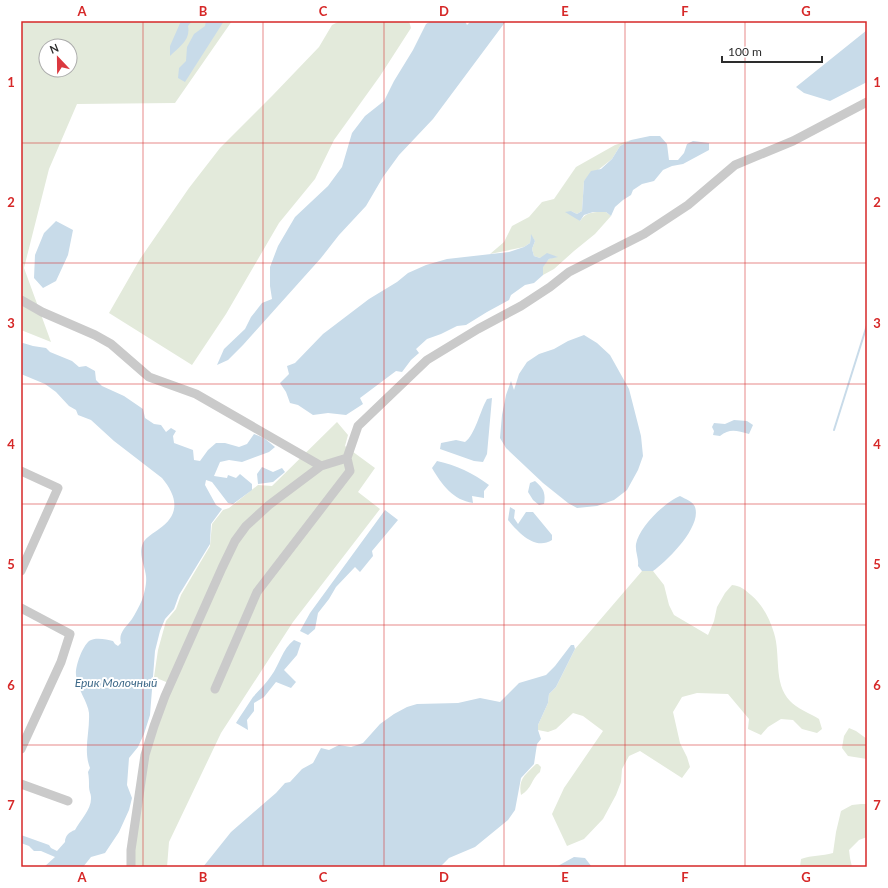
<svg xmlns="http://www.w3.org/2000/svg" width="888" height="888" font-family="Lato,sans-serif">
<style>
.green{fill:#e3eadb;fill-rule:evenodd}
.water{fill:#c8dbe9}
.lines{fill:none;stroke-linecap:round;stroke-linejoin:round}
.stream{stroke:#c8dbe9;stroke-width:2}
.minor{stroke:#cacaca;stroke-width:9}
.grid{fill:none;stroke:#d62828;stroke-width:1;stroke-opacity:0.55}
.labels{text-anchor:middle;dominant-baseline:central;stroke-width:4;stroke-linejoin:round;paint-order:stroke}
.water-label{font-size:12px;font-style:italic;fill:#406b8a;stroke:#fff}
.neatline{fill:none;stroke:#d62828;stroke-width:1.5}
.grid-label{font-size:13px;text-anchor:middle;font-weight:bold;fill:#d62828}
</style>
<rect width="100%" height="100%" fill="#fff"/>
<path class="green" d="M21,21H232L175,103L77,104L49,169L24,268L51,342L21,330ZM46,46H70V70H46Z
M340,21H409L411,28L380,76L334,140L315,179L279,223L226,314L192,365L109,313L140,259L189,188L220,148L272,96L319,47L332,25Z
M631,140L620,146L612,159L584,181L582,211L577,214L571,211L580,221C587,211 594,212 606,212L611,216L595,234L574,251L554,269L543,275L542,267L549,259L557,256L540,258L534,256L532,249L535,241L531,235L530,243L524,247L490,254L504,242L512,226L529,217L542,202L554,199L576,167L615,145Z
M337,422L348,435L345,446L375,468L358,492L380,509L293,622L221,733L169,842L167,867H132L146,755L171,684L154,677L158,650L166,621L176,609L181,595L210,546L212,524L223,510L229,508L258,485L272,486Z
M642,571H653L664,585L669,605L674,615L708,635L714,621L717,607L725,593L732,585C741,586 744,589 751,595C762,604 770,619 774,633C781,655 773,683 790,701C796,708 811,714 819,719L822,729L817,733L802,729L793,720L781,719L768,727L761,735L748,729L749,719L728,694L697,693L682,697L673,712L680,743L687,757L690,767L682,778L640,751L629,756L622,769L621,782L616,795L603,819L584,839L567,846L552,814L564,788L603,731L583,716L573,713L556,729L548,732L538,730V725L548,703L549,694L556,687L575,649Z
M849,728L856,731L867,739V759L848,756L842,748L844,736Z
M536,764H538L541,767L540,772C531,779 532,789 521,795C518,779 525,775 536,764Z
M861,804H867V837L859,840L849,850L850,858L852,867H800L801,859C812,855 822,856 833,853L836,832L841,811L852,805Z"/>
<path class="water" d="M181,21H192L188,26C191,40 179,47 170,56V46Z
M206,21H224L185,82L178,78L179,68L186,61L187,47L194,34L205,26Z
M431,21H465L467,25L471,21H506L433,119L399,155L383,177L366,206L339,235L321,258L243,345L228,360L217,365L224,349L245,329L251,317L262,303L272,299L270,286V267L278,246L295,217L328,186L342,167L352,133L365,116L384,101L394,81L413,50L426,24Z
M867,30V82L830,101L804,93L796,87Z
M650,136H660L667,144L669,160H678L684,153L687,144L693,141L709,143V150L683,164L672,166L663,170L654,181L642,184L633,190L631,195L623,200L615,207L611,216L606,212H593L584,215L580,221L565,212L571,211L577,214L582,211L584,181L591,171L601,169L612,159L620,146L631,140Z
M56,221L73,230L68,255L56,281L43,288L34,278L35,255L44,233Z
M531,234L535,241L532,249L534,256L540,258L547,253L558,257L549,259L543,267V275L534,283L525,285L511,295L509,300L487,312L466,325L457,326L441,334L427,339L416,349L419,353L411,360L402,372L396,371L360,398L363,404L346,415L328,413L313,415L298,405L290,403L286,392L280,383L289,374L287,366L295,363L323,334L369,299L397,282L408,273L426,265L447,259L509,252L524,247L530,243Z
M584,335L597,343L610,355L629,389L641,436L643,456L638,470L627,490L614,500L597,506L577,508L568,503L543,483L506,448L500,438L502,415L506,395L511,381L514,390L519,374L527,362L539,354L554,349L568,341Z
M23,343L33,346L46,348L50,352L72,361L79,367L86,366L95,371L96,380L102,386L124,396L143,409L145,418L154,424L161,425L166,432L171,428L176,431L173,436L174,443L193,450L194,460L200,461L208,450L216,443H225L239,447L247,444L254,434L264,438L275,447L269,452L242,462L229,460L220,462L214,476L227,478L228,475L236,478L240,474L252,484V490L233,504L228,503L212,482L206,480L205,485L216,505L222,509L211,524L210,544L179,595L174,609L165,619L160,631L155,651L150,715L144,734L138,747L129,758L127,785L132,798L129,810L119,832L105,853L91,857L83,867H44L55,857L41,851H34L29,846L21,843V835L49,845L51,848L57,851L65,842C65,836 69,832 75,830C80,820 92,809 91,797C91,794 89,791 89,787C89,782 89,777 88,772L90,768C83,750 90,732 89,713C88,702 77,689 76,675C75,667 82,647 89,641C95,637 106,639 113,641L115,644L118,646L121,643C118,633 126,627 132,619C135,614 139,607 142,600C144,594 147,584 146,576C145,566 138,554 143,543C146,537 154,533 159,529C181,514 177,496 162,478L114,441L91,420L78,415L76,410L69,406L56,392L45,384L21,374V344Z
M492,398L487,454L483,462L474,461L440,449L441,443L456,440L465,442C475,435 480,411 487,399Z
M734,420L747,421L753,425L749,434C737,431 730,428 720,436L713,435L714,431L712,427L714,423L725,424Z
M437,461C456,465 473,473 489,485L484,491V498L472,496L473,503C453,500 442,485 432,468Z
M262,467L273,472L282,468L285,472L273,482L258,484L257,474Z
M535,481C543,488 546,492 544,504L539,505L533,500L528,492L530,483Z
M680,496C685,499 693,501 695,507C702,527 667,561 653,571H642L638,566C639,558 635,552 636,544C639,527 665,502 680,496Z
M510,507L515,510L514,518L518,524L526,512H533L552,535V540C535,551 518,532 508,520Z
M385,510L398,520L372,551L373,556L360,572L355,567L336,587L329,599L318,613L315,629L308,635L300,631L310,613Z
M294,640L301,643L297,655L284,670L296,682L291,688L276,682L264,697L254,703V711L247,720L248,730L236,723C241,715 247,706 253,697C259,690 266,684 271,676C280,664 282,649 294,640Z
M571,645H574L575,649L556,687L549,694L548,703L538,725V730L541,739L537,744L534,764L521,778L515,810L508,820L475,847L449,858L440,867H203L231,832L276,793L285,783L290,782L302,769L313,763L321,748L329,750L339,745L351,747L363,743L380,724L394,714L407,707L417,704L458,703L480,698L500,702L519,683L546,675L555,666Z
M574,857L585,858L592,867H556Z"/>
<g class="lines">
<path class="stream" d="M834,430L867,325"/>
<path class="minor" d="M21,300L42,312L95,335L111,344L149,377L196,394L321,466L347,458
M21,471L58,488L21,571
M21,608L70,634L61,662L21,749
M215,689L257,592L350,471L347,458L358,426L427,360L478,329L521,306L550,287L569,272L644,234L688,205L735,165L793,141L867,102
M21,784L68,801
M131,867V850L145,755L154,726L165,696L222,568L235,541L246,526L269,505L321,466"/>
</g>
<path class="grid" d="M143,21V867M263,21V867M384,21V867M504,21V867M625,21V867M745,21V867M21,143H867M21,263H867M21,384H867M21,504H867M21,625H867M21,745H867"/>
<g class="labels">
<g class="water-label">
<text x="116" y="682">Ерик Молочный</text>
</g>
</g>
<rect width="888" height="888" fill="none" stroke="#ffffff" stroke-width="44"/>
<g transform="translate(58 58) rotate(338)"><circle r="19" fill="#ffffff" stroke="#ababab"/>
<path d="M0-3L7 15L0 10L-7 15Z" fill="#db383f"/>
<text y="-6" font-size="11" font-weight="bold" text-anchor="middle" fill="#2d2d2d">N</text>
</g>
<path d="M722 56v6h100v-6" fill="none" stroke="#2d2d2d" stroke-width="2"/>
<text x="728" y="56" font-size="12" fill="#2d2d2d" stroke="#ffffff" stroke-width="3" paint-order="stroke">100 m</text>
<rect x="22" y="22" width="844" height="844" class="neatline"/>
<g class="grid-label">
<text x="82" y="16">A</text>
<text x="203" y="16">B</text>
<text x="323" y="16">C</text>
<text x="444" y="16">D</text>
<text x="565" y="16">E</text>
<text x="685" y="16">F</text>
<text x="806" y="16">G</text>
<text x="11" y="87">1</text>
<text x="877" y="87">1</text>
<text x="11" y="207">2</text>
<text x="877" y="207">2</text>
<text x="11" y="328">3</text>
<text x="877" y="328">3</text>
<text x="11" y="449">4</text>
<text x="877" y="449">4</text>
<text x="11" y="569">5</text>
<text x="877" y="569">5</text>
<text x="11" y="690">6</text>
<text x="877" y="690">6</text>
<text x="11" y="810">7</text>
<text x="877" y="810">7</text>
<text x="82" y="882">A</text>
<text x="203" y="882">B</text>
<text x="323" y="882">C</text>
<text x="444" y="882">D</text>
<text x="565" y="882">E</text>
<text x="685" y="882">F</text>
<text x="806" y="882">G</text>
</g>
</svg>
